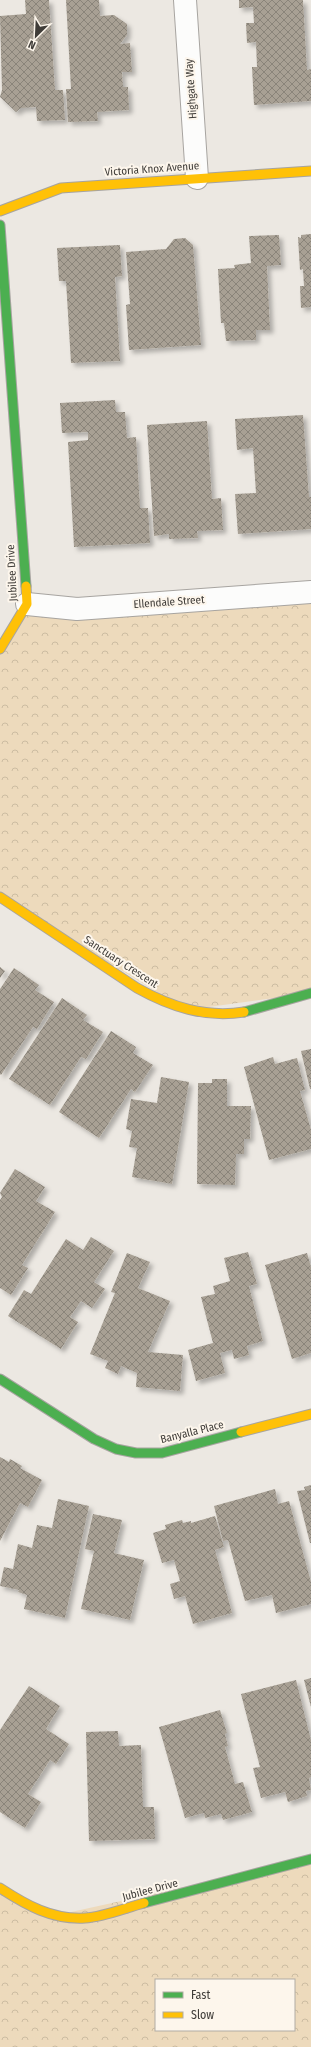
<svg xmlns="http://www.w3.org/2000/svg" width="311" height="2047" font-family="'Fira Sans Condensed',sans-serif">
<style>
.park{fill:url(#park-crowns);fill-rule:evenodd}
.building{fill:url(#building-cross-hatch);filter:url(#shadow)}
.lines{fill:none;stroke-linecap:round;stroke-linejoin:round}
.street-casing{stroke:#a7a4a0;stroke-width:24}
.fast-casing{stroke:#a7a4a0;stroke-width:11}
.slow-casing{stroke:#a7a4a0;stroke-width:11}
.street{stroke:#fcfcfb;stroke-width:22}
.fast{stroke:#4caf50;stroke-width:9}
.slow{stroke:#ffc107;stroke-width:9}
.labels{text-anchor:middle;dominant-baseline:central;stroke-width:4;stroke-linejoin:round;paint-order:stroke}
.street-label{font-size:11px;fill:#3f3c38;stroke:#fdf6ec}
</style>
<defs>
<pattern id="park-crowns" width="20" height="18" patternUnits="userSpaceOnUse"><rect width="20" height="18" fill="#eddabc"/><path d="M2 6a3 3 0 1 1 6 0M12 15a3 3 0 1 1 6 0" fill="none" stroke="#ccbca2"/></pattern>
<pattern id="building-cross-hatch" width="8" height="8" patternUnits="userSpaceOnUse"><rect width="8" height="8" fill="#a8a094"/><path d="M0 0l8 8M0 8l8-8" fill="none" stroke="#8a847a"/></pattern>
<filter id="shadow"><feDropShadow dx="3.5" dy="3.5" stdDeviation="2" flood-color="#0004"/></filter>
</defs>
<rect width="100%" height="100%" fill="#ece8e2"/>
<path class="park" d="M311,592V993L187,1010L0,897V649L27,604Z
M311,1859V2047H0V1888L53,1916ZM156,1980H294V2030H156Z"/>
<path class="building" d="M25,0H49L55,90H63L65,120L37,121L36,107L21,108L16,112L0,97L2,90L0,16L26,14Z
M66,0H99L100,16L114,15L127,24V35L120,44L130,43L132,72H122L123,87H128L129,110L97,112L98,121L68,122L66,89H71Z
M239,0H303L307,70L311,69V101L254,105L252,67H257L256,42L247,43L246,23H254L253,7L239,8Z
M311,234V307L301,308L300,286H304L303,269L300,270L298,237L301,238V235Z
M279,235L281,265L267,266L270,330H256V340L226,341L224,323H221L218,269L235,268L234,265L251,263L249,236Z
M185,238L193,245L201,345L129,350L126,305L130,304L126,252L166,249L174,239Z
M120,245L122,276L115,277L120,361L71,363L66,281H59L57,248Z
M115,400L116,412H125L127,438L136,437L140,508H148L150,543L74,547L68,442L88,440V432L62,433L60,403Z
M303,415L309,497H311V529L238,534L235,494L256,493L253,448L237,450L235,419Z
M207,421L212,499L221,498L223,530L197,531L198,538L169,539V534L154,536L147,425Z
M0,967L5,971L0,978Z
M14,968L39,985L35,990L54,1002L37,1029L33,1027L1,1075L0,1074V989Z
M62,998L87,1015L83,1020L103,1032L86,1059L81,1057L50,1105L9,1079Z
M111,1031L136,1047L133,1053L153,1065L135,1092L131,1089L99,1138L59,1112Z
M311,1049V1089H310L301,1051Z
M273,1057L275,1064L297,1058L305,1090L300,1091L311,1130V1149L269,1160L244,1067Z
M161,1077L189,1082L172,1184L132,1177L137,1148L129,1147L132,1131L126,1129L131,1099L157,1103Z
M212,1079H227V1106H251L250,1139H244V1154H236L235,1185L197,1184L198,1083H212Z
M15,1169L45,1187L36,1201L55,1212L22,1265L28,1268L11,1295L0,1288V1200L2,1197L0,1193Z
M91,1237L114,1251L94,1282L105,1289L92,1308L81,1301L70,1317L78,1322L61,1349L8,1316L24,1290L31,1294L66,1239L83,1250Z
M248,1252L257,1284L249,1286L263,1341L247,1346L249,1355L234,1359L232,1350L220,1353L225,1373L196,1381L188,1350L213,1343L201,1297L215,1294L213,1286L230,1281L224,1258Z
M127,1253L150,1262L138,1288L170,1301L148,1352L183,1355L180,1391L136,1387L137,1373L121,1366L118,1374L105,1368L108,1361L90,1354L115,1293L111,1292Z
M307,1253L311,1267V1353L292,1359L265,1265Z
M0,1457L9,1462L10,1459L22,1466L20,1468L42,1480L28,1507L20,1503L0,1541Z
M311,1485V1543H310L297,1491L305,1490L304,1487Z
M275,1489L278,1504L289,1501L311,1582V1604L276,1613L272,1595L245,1601L228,1540L223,1541L214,1506Z
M58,1499L89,1506L65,1618L24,1609L27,1595L18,1592L19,1590L0,1586L4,1567L13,1569L18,1544L32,1548L37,1525L52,1528Z
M93,1514L122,1520L114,1553L144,1560L130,1620L81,1609L94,1551L85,1549Z
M215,1516L224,1547L215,1550L232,1613L193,1624L185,1596L174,1599L170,1584L180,1581L174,1560L162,1563L153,1533L166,1529L165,1525L182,1520L183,1523L191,1521V1523Z
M311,1678V1707L304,1680Z
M296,1680L311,1740V1777L309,1778L311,1790L306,1791L307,1796L288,1802L285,1792L261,1798L253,1768L260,1767L241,1694Z
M29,1686L60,1706L46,1729L69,1744L56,1764L50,1760L28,1794L41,1802L25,1828L0,1812V1730Z
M220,1710L227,1733L225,1734L228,1746L225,1747L235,1784L243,1782L252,1812L223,1820L221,1814L205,1818L204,1813L185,1818L159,1727Z
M118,1731L119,1746L141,1745L143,1807H154L155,1839L89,1841L86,1732Z"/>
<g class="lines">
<g class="street-casing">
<path id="street" d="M185,0L197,178
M27,604L77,609L311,592"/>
</g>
<g class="fast-casing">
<path id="fast" d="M0,225L26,586
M244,1012L311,993
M0,1379L94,1439L116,1449L136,1453H162L241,1432
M144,1903L311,1859"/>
</g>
<g class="slow-casing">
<path id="slow" d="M0,211L61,188L311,171
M0,649L27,604L26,586
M0,897L137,988C171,1007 205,1018 244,1012
M241,1432L311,1414
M0,1888C26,1905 52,1920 85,1918C104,1917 125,1908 144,1903"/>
</g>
<use href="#street" class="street"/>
<use href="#fast" class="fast"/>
<use href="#slow" class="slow"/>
</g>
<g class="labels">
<g class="street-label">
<text transform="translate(191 89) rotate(-94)">Highgate Way</text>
<text transform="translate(152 169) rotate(-4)">Victoria Knox Avenue</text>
<text transform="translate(12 573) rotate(-93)">Jubilee Drive</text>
<text transform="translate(169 602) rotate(-4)">Ellendale Street</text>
<text transform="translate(121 962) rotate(33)">Sanctuary Crescent</text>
<text transform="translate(192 1432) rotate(-14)">Banyalla Place</text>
<text transform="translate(150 1890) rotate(-15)">Jubilee Drive</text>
</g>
</g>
<rect x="155" y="1979" width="140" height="52" fill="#fdf6ec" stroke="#b1aca4"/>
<rect x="163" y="1992" width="20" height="6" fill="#4caf50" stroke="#b1aca4"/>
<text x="191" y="1999" font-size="12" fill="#3f3c38">Fast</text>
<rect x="163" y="2012" width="20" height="6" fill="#ffc107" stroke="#b1aca4"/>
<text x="191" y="2019" font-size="12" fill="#3f3c38">Slow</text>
<g transform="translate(36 36) rotate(204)" stroke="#fdf6ec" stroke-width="3" paint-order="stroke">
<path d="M0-3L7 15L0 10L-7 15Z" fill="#3f3c38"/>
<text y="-6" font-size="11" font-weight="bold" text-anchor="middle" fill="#3f3c38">N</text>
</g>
</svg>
